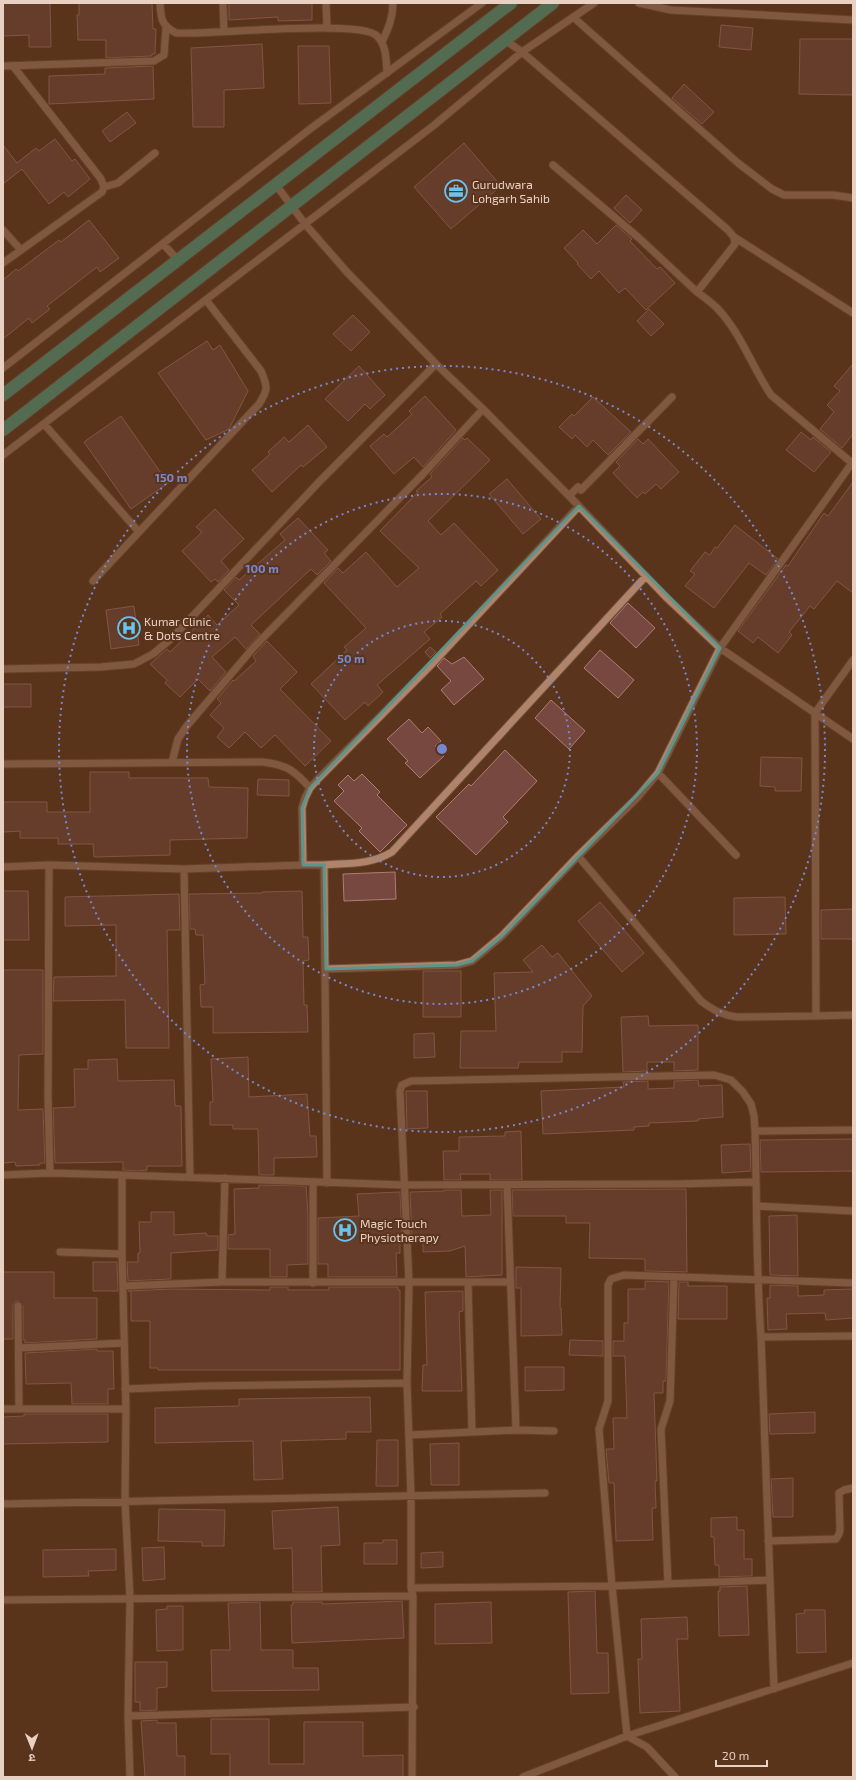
<svg xmlns="http://www.w3.org/2000/svg" width="856" height="1780" font-family="'Exo 2','Noto Sans Devanagari',sans-serif">
<style>
.building{fill:#76483f;stroke:#b07d73}
.lines{fill:none;stroke-linecap:round;stroke-linejoin:round}
.minor-casing{stroke:#71513c;stroke-width:9}
.highway-casing{stroke:#71513c;stroke-width:14}
.minor{stroke:#af846a;stroke-width:7}
.highway{stroke:#4dae93;stroke-width:12}
.marked{fill:none;stroke:#5b968c;stroke-width:3;stroke-linejoin:round}
.ring{fill:none;stroke:#7888cf;stroke-width:2;stroke-dasharray:2 4}
.labels{text-anchor:middle;dominant-baseline:central;stroke-width:4;stroke-linejoin:round;paint-order:stroke}
.poi-label{font-size:12px;fill:#e8d0c3;stroke:#5a341c;text-anchor:start}
.centre{fill:#7888cf;stroke:#5a341c;stroke-width:2}
.ring-label{font-size:12px;text-anchor:middle;font-weight:bold;fill:#7888cf;stroke:#5a341c;stroke-width:4;stroke-linejoin:round;paint-order:stroke}
</style>
<rect width="100%" height="100%" fill="#5a341c"/>
<path class="building" d="M3,3H50L51,47H29V35L3,36Z
M79,3H152L153,29H156L155,54H152V56L106,58V40H78L77,15H79Z
M229,3H312V20L278,21V17L229,20Z
M721,25L753,28L751,50L719,47Z
M800,39H853V95L799,94Z
M262,44L264,88L224,90V127H193L191,48Z
M298,46H329L331,103L299,104Z
M153,66L154,99L49,104V76L105,74V68Z
M684,84L714,112L702,124L672,98Z
M127,112L136,123L110,142L102,131Z
M55,139L72,161L75,159L90,179L68,197L64,192L49,204L22,169L3,184V145L17,163L36,148L39,151Z
M464,143L501,186L451,229L414,187Z
M626,195L642,210L630,223L614,208Z
M89,220L119,258L100,272L97,267L47,306L50,309L32,323L29,318L3,339V280L16,269L18,271L59,240L61,242Z
M616,225L632,239L630,241L657,269L660,267L675,283L646,310L625,288L619,293L599,271L591,279L577,264L578,263L564,248L583,230L597,244Z
M649,309L664,324L651,336L637,321Z
M353,315L370,332L351,351L333,334Z
M207,341L213,350L220,345L248,391L229,429L206,440L158,373Z
M853,364V434L842,448L820,429L834,412L827,405L840,391L834,386Z
M359,366L385,395L370,409L365,404L348,421L325,399Z
M425,396L456,430L423,467L414,457L394,474L370,446L384,434L387,437L397,428L412,414L409,411Z
M593,397L631,432L608,455L593,440L587,447L575,435L572,439L559,427L572,414L574,416Z
M121,416L168,483L131,509L84,442Z
M308,425L327,447L303,467L301,465L272,492L252,470L270,454L268,452L284,437L289,442Z
M801,432L811,440L813,437L831,452L814,472L786,450Z
M463,438L465,440L467,438L490,460L428,521L441,535L454,523L498,570L481,586L476,581L440,614L442,617L424,632L430,639L377,685L383,692L368,706L365,702L345,720L311,684L347,650L344,647L366,628L324,583L338,568L343,573L366,552L397,587L419,568L380,531L418,492L416,491L432,477L430,474Z
M638,439L643,444L648,439L679,472L661,489L656,484L645,494L643,492L637,498L613,473L620,466L616,462Z
M507,479L541,519L523,534L489,494Z
M853,482V593L837,581L814,609L810,606L789,632L792,635L778,653L758,637L753,643L738,631L786,565L788,566L824,513L828,516Z
M215,509L244,539L221,561L229,570L218,582L215,579L211,582L182,551L202,532L196,527Z
M298,518L328,550L324,553L331,561L317,575L311,569L251,625L260,634L246,649L235,637L212,657L226,672L210,691L198,679L180,697L165,683L167,680L150,664L167,649L170,652L208,615L217,625L239,605L224,590L236,577L239,580L285,540L280,534Z
M735,525L778,559L766,575L749,563L714,608L685,586L695,574L690,571L705,552L710,555L715,547L717,548Z
M628,603L655,628L636,648L610,623Z
M134,606L139,645L111,649L106,610Z
M267,641L297,672L280,689L331,741L305,766L275,735L261,748L245,732L229,748L217,737L224,728L210,715L221,703L217,699L233,680L234,681L256,661L253,656Z
M430,647L436,652L430,658L425,652Z
M600,650L634,680L618,698L584,668Z
M464,657L484,679L454,705L441,690L451,681L437,666L444,658L452,664Z
M3,684H31V707H3Z
M551,700L585,731L569,749L535,718Z
M409,719L422,733L428,727L441,741L435,746L444,756L420,778L405,763L408,761L387,739Z
M505,750L537,781L503,817L508,822L476,855L436,817L469,784L471,786Z
M761,757L802,758L801,791H775V787L760,786Z
M90,772H129V778H208L209,787L248,788L247,838L170,840V855L94,857L93,844H58V838H20V831L3,832V802H47V812H90Z
M362,774L380,792L377,795L407,825L380,852L359,831L362,828L334,801L344,791L338,785L348,775L354,781Z
M258,779L289,780V796L257,795Z
M395,872L396,899L344,901L343,874Z
M3,891H28L29,940H3Z
M302,891L303,937H308L309,960L303,961L304,1005H307L308,1032L213,1033V1007H201L200,985L205,984L203,935H196L195,929H190L189,894L262,893V892Z
M179,894L180,930H167L169,1048H126L125,1000L53,1001L54,977L116,976V925L65,926V897Z
M785,897L786,934L734,935V898Z
M600,902L644,953L622,972L578,921Z
M853,909V939H821V910Z
M542,945L552,957L558,953L592,996L583,1006L582,1052H562V1062H519L518,1068H460L461,1031H496L494,973L533,972L523,960Z
M3,970H43V1054L19,1055L18,1110L43,1109L45,1163H40V1165L16,1166L15,1162L3,1163Z
M423,971H461V1017H423Z
M648,1016L649,1026L698,1025V1070L674,1071V1062H647V1071L623,1072L621,1017Z
M434,1033L435,1057L414,1058V1034Z
M248,1057L249,1097L307,1094L310,1136H316L317,1157L274,1158V1175H259L258,1129H233V1125H210V1102H213L211,1059Z
M117,1059L118,1081L174,1080L175,1106H181L182,1166H147V1170L138,1171L123,1170V1162L55,1163L53,1108L75,1107L74,1069H88V1060Z
M698,1080L699,1086L722,1085L723,1117L698,1119V1121L649,1123V1126L634,1127V1130L543,1134L541,1091L624,1087L623,1082L648,1081V1089L674,1088V1081Z
M406,1091H427L428,1128L407,1129Z
M521,1131L522,1180H490V1174H460L461,1180H444L443,1151H459V1137L505,1136V1132Z
M853,1139V1171L761,1172L760,1140Z
M750,1144L751,1171L722,1173L721,1145Z
M259,1185L306,1186L308,1214V1264L287,1265V1277H270V1249H228V1235L235,1234L234,1189L259,1188Z
M686,1189L687,1272L645,1271V1259L589,1258L590,1223H566V1216H513L512,1190Z
M444,1190H461L462,1216L491,1215L490,1190H502V1275L466,1277L465,1246L450,1251L423,1252V1238H412L410,1192L444,1191Z
M400,1192L402,1238H400V1253H396L397,1277H328V1264H318V1218L359,1216L357,1194Z
M151,1212H174V1235L206,1233L207,1236H218V1250L171,1253V1279L128,1281L127,1262H138V1253H140L139,1222H151Z
M797,1215L798,1276L770,1275L769,1216Z
M93,1262H117L118,1291H93Z
M516,1267L561,1268L560,1308H561L562,1335L521,1336V1288H516Z
M3,1272H54V1298H97V1339L25,1343V1340H23V1306L18,1301L15,1302L13,1306V1339H3Z
M645,1281L669,1282L666,1381H663V1393H654L657,1481H655L656,1508H652L653,1540L616,1541L614,1483H609L606,1449H614L613,1418H627L625,1356H613V1341H624V1323H628V1289H645Z
M679,1282H688V1286H727V1319H678Z
M770,1285L798,1286V1296L824,1295V1290L853,1289V1318L826,1320L825,1313L786,1314L787,1329L768,1330L767,1298H770Z
M270,1287H288V1290H329V1287H398V1290H400V1370H158V1368H150V1321H131V1291H128L171,1289L270,1290Z
M463,1291V1311L459,1312L462,1391H422L423,1365H427L425,1292Z
M570,1340L603,1341V1356L569,1355Z
M97,1349V1351H113L114,1389H108V1404H72L71,1383L26,1384L25,1353Z
M525,1367H564V1390L525,1391Z
M370,1397L371,1432H346V1439L281,1441L283,1479L254,1480L253,1441L155,1443V1408L239,1406V1399Z
M815,1412V1433L770,1434L769,1414Z
M24,1414H108V1442L3,1444V1417L24,1416Z
M377,1440H398V1486H376Z
M459,1443V1485H431L430,1444Z
M793,1478V1517H773L771,1479Z
M338,1507L340,1545L321,1546L322,1592H293L292,1548L274,1549L272,1511Z
M159,1509L225,1510L224,1546H202V1542L158,1541Z
M737,1517V1530H744V1559H752V1576L719,1577V1565H715L714,1537H711V1518Z
M383,1540H397V1564H364V1543H383Z
M164,1547L165,1579L143,1581L142,1548Z
M116,1549V1570L88,1571L89,1576L43,1577V1550Z
M443,1552V1567L421,1568V1553Z
M747,1586L749,1635L719,1636L718,1591H720V1587Z
M595,1591L597,1653H608L609,1693L571,1694L568,1592Z
M402,1601L404,1638L292,1643L291,1605H293V1602H322V1604Z
M260,1602L261,1650H293V1668H318L319,1690L212,1691L211,1650H230L228,1603Z
M491,1602L492,1643L435,1644V1604Z
M167,1606H183V1650L157,1651L156,1610L167,1609Z
M804,1610H825L826,1652L797,1653L796,1614L805,1613Z
M687,1617L688,1639H677L680,1711L640,1713L638,1659H642L641,1619Z
M135,1662H167V1687L157,1688V1710L140,1711V1702H135Z
M211,1719H269V1764H304V1722H363V1756L403,1755V1777H230V1754H211Z
M157,1720V1723H176L177,1756H185V1777H145L141,1721Z"/>
<g class="lines">
<g class="minor-casing">
<path id="minor" d="M160,3C161,19 161,25 176,33C208,35 360,19 377,36C387,46 386,61 387,73
M223,3L224,31
M326,3L327,27
M639,3L671,10L853,20
M573,17L738,163L772,189L784,195H833L853,198
M505,40L522,52L728,230L734,237L735,244L697,292L639,238L553,165
M382,42C388,29 393,18 393,3
M3,66L154,61L164,55L166,28
M276,185L305,224L346,271L436,364L483,409L574,501L667,598L720,648L853,739
M104,187L118,183L155,153
M3,230L21,250
M734,237L853,313
M163,244L178,260
M3,263L102,192L104,187L101,179L13,66
M697,292C704,297 711,302 717,308C741,333 752,367 771,395L852,463L853,461
M3,368L310,129L482,3
M44,424L139,532
M3,455L433,126L522,52L594,3
M569,496L578,487L581,490L672,397
M93,581L259,404C268,390 268,387 261,371L206,300
M853,660L815,713L816,1016L853,1015
M3,669L101,667L134,664L153,654L172,638L319,482L436,364
M172,762L178,739L186,727L254,647L423,474L483,409
M3,764L263,762C287,765 294,770 310,788
M658,773L736,855
M578,856L701,1001C713,1010 722,1015 737,1017L816,1016
M49,865L48,1097L50,1173
M324,865C349,863 370,865 392,852L646,576
M3,867L49,865L184,869L303,865
M184,869L190,1177
M326,969L457,965L472,961L502,936L578,856L637,798L658,773L720,648L852,463L853,464
M755,1131C757,1200 756,1268 761,1337L774,1689
M3,1175L50,1173L122,1175L405,1185L676,1184L756,1182
M122,1175V1254L126,1409L125,1501L130,1598L128,1716L130,1777
M313,1182V1283
M327,1183L324,865H303L302,808L305,798L310,788L319,778L431,665L579,506
M757,1206L853,1211
M60,1252L122,1254
M222,1282L225,1178
M468,1282L472,1432
M123,1286L222,1282H510
M18,1306L19,1408
M761,1337L853,1336
M19,1348L124,1343
M125,1389L202,1386L407,1383
M3,1409H126
M516,1430L554,1431
M409,1435L516,1430L507,1185
M3,1504L545,1493
M768,1541L836,1539L839,1534L840,1530L839,1493L844,1490L853,1488
M769,1580L612,1586L599,1429L608,1401V1285L611,1279L624,1275L853,1283
M668,1584L661,1429L670,1401L674,1277
M411,1588L612,1586L627,1736L647,1747L675,1777
M3,1600L413,1596
M128,1716L414,1707
M412,1777L413,1596L411,1588V1497L407,1383L409,1282L400,1091L402,1085L411,1081L714,1075L731,1080L743,1092L751,1104L754,1116L755,1131L853,1130
M523,1777L627,1736L853,1663"/>
</g>
<g class="highway-casing">
<path id="highway" d="M3,395L511,3
M3,430L553,3"/>
</g>
<use href="#minor" class="minor"/>
<use href="#highway" class="highway"/>
</g>
<path d="M0 0H856V1780H0ZM579,506L720,648L658,773L502,936L472,961L457,965L326,969L324,865H303L302,808L310,788Z" fill="#5a341c" fill-opacity=".55" fill-rule="evenodd"/>
<path class="marked" d="M579,506L720,648L658,773L502,936L472,961L457,965L326,969L324,865H303L302,808L310,788Z"/>
<g class="ring">
<circle cx="442" cy="749" r="128"/>
<circle cx="442" cy="749" r="255"/>
<circle cx="442" cy="749" r="383"/>
</g>
<defs>
<g id="office-ring" transform="scale(1.15)"><circle r="9.5" fill="#5a341c" stroke="#69c4f1" stroke-width="1.5"/><path d="M-6-3h4V-5.5h4V-3h4V5H-6ZM-1-4.5V-3h2v-1.5ZM-6 0V1H6V0Z" fill="#69c4f1"/></g>
<g id="hospital-ring" transform="scale(1.15)"><circle r="9.5" fill="#5a341c" stroke="#69c4f1" stroke-width="1.5"/><path d="M-5-5h3v3.5h4V-5h3V5h-3V1.5h-4V5h-3Z" fill="#69c4f1"/></g>
</defs>
<g fill-rule="evenodd">
<use href="#office-ring" x="456" y="191"/>
<use href="#hospital-ring" x="129" y="628"/>
<use href="#hospital-ring" x="345" y="1230"/>
</g>
<g class="labels">
<g class="poi-label">
<text x="472" y="184">Gurudwara<tspan x="472" dy="14">Lohgarh Sahib</tspan></text>
<text x="144" y="621">Kumar Clinic<tspan x="144" dy="14">&amp; Dots Centre</tspan></text>
<text x="360" y="1223">Magic Touch<tspan x="360" dy="14">Physiotherapy</tspan></text>
</g>
</g>
<circle cx="442" cy="749" r="6" class="centre"/>
<g class="ring-label">
<text x="171" y="482">150 m</text>
<text x="262" y="573">100 m</text>
<text x="351" y="663">50 m</text>
</g>
<rect width="856" height="1780" fill="none" stroke="#e8d0c3" stroke-width="8"/>
<g transform="translate(32 1748) rotate(179)" stroke="#5a341c" stroke-width="3" paint-order="stroke">
<path d="M0-3L7 15L0 10L-7 15Z" fill="#e8d0c3"/>
<text y="-6" font-size="11" font-weight="bold" text-anchor="middle" fill="#e8d0c3">उ</text>
</g>
<path d="M716 1760v6h51v-6" fill="none" stroke="#e8d0c3" stroke-width="2"/>
<text x="722" y="1760" font-size="12" fill="#e8d0c3" stroke="#5a341c" stroke-width="3" paint-order="stroke">20 m</text>
</svg>
